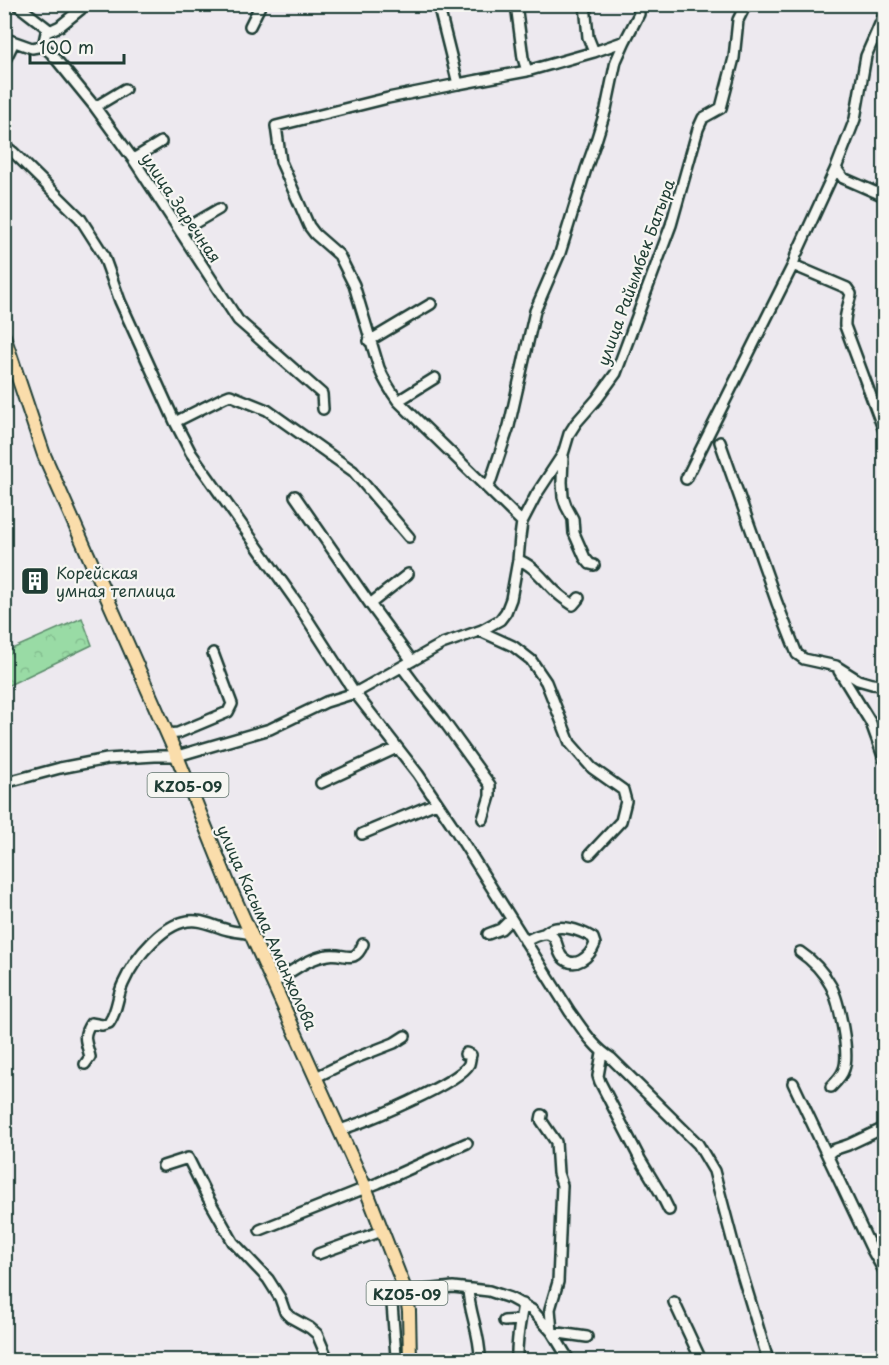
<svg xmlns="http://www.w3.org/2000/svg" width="889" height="1365" font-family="'Playpen Sans',sans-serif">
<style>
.forest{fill:url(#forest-crowns);stroke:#5c8c6c;stroke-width:1.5}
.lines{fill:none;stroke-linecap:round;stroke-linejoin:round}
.minor-casing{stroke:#1f3d34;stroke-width:14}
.major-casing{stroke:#1f3d34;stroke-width:16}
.minor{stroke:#f6f6f2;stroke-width:9}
.major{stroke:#faddab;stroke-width:12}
.labels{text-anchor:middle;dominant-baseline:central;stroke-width:4.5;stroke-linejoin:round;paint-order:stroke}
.shield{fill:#f6f6f2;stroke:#60746d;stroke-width:1.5}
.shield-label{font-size:15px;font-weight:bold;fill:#1f3d34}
.street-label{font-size:16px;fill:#1f3d34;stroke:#f6f6f2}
.poi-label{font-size:16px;fill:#1f3d34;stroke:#f6f6f2;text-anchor:start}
</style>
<defs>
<pattern id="forest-crowns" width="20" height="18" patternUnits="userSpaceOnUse" patternTransform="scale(1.5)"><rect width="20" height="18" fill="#99dba5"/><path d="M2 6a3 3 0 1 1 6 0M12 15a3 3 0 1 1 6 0" fill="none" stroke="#83bd8f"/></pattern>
</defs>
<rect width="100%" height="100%" fill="#ede9ef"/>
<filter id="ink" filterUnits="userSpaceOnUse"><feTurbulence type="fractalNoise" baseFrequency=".0167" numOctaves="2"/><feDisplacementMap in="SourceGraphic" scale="12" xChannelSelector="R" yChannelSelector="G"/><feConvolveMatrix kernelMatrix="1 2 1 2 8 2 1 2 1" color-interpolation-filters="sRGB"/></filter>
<g filter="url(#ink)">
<path class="forest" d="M82,618L92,645L5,687V652Z"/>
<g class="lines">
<g class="minor-casing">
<path id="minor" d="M16,4L47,28L43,46
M438,4L458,84L388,98L276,126L281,162L309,226L315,234L339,255L354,285L379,368C384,380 390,390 398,401L522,522
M250,26L261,4
M47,32L60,26L81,9
M4,38L32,48L43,46L51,53L95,107L133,159L238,320L322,394L323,409
M594,52L625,41
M4,62L14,42
M527,71L594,52L588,37L585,4
M458,84L527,71L523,58L516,4
M95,107L125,89
M4,145L13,152L80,218L103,254L120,301L175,422L191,453L295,600L355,693L418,774L451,823L570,1012C582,1028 593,1047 611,1058L698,1144L714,1171L736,1254L768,1360
M133,159L161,142
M836,168L843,178L884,196
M181,231L219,209
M793,265L847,288L851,294C849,304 844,315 845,326L884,431
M369,341L431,304
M398,401L435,378
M175,422L225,397L230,395L267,410L353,471L409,537
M720,442L777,603L797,654L804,659L836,666L858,680L872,684L884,685
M563,456L562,482L563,497L566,506L573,519L574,533L585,558L590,564L594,565
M686,479L793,265L796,255L836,168L855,119L866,56L884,15
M488,489L509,426L535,311L560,253L586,169L596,141L606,109L616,61L625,41L639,14L638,4
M295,496L370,604L412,661
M518,560C534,565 544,581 556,592C561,597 567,601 573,605L579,598
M370,604L408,574
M480,631L513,646L531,660L546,682L570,743L592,768L623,790L626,801L621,821L590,854
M402,667L422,694L443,720L490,785V796L483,819
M839,671L871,723L884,759
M167,734L178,733L228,712L232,704L213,653
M4,783L60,768L107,759L155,756H177L270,729L326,702L355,693L442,644L482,630L500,620L506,612L511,599L518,560L520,537L522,522L536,495L563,454L569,434L576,423L597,399L616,373L671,225L698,129L703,118L721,108L734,58L738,20L746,4
M321,783L397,748
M362,834L436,803
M488,934L501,929L511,919
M525,941C533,938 545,930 552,936C558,940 557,951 562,957C575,971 590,956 595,944L593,938C580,930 558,922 545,933
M800,952C812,960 824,973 831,986C839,1001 850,1053 844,1069C842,1076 836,1082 831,1087
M273,983C290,973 308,958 328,955C345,952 354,966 363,944
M602,1053L598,1076L600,1082L640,1159L661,1194L669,1210
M85,1064L90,1057C87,1043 81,1037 91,1023L102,1025L109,1023C118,1010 117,996 123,984C134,959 166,917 197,921C207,922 217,927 228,930C235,932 243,932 251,934
M316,1077L353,1059L394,1043L405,1036
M793,1083L872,1250L884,1271
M542,1115L541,1120L556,1142L558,1173L562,1185L558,1282L550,1309L552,1332L587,1337
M339,1130C363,1123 460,1083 469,1064C470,1061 470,1058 471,1055L466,1053L465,1054
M827,1155L833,1150L848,1145L884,1128
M163,1166L188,1158L208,1198L233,1242L268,1279L280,1298L285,1312L290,1317L310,1328L317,1334L328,1360
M260,1230L378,1183L467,1143
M318,1254L382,1231
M468,1289C469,1313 481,1336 480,1360
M674,1302L701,1360
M504,1321L519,1320
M395,1360L396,1356L392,1304L397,1298L406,1292L453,1287L489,1291L510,1298L532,1310L552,1332L569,1360
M517,1360C516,1340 520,1324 523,1304"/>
</g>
<g class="major-casing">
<path id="major" d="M4,336L44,455L177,756L231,890L365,1187L406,1292L409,1311L410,1360"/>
</g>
<use href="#minor" class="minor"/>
<use href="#major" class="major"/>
</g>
</g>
<defs>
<g id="building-square" transform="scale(1.5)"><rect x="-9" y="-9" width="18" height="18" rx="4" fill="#1f3d34" stroke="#f6f6f2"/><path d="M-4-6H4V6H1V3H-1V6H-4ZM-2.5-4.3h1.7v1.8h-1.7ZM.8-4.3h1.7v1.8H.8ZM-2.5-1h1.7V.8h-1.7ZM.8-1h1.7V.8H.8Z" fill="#fff"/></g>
</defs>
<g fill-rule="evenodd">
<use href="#building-square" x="35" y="581"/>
</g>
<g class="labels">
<g class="shield">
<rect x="147.5" y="773" width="81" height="24" rx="4.5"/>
<rect x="366.5" y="1281" width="81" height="24" rx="4.5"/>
</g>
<g class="shield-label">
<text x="188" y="785">KZ05-09</text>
<text x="407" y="1293">KZ05-09</text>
</g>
<g class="street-label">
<text transform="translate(182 207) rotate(56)">улица Заречная</text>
<text transform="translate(635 272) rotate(-70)">улица Райымбек Батыра</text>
<text transform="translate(268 927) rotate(66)">улица Касыма Аманжолова</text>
</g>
<g class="poi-label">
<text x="56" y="572">Корейская<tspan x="56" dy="18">умная теплица</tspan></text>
</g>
</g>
<rect width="889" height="1365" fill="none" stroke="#f6f6f2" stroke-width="24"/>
<rect x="12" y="12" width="865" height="1341" fill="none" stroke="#1f3d34" stroke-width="2" filter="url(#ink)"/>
<path d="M30 54v9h94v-9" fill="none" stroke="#1f3d34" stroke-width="3"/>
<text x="39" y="54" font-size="18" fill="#1f3d34" stroke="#f6f6f2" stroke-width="4.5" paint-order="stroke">100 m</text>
</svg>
